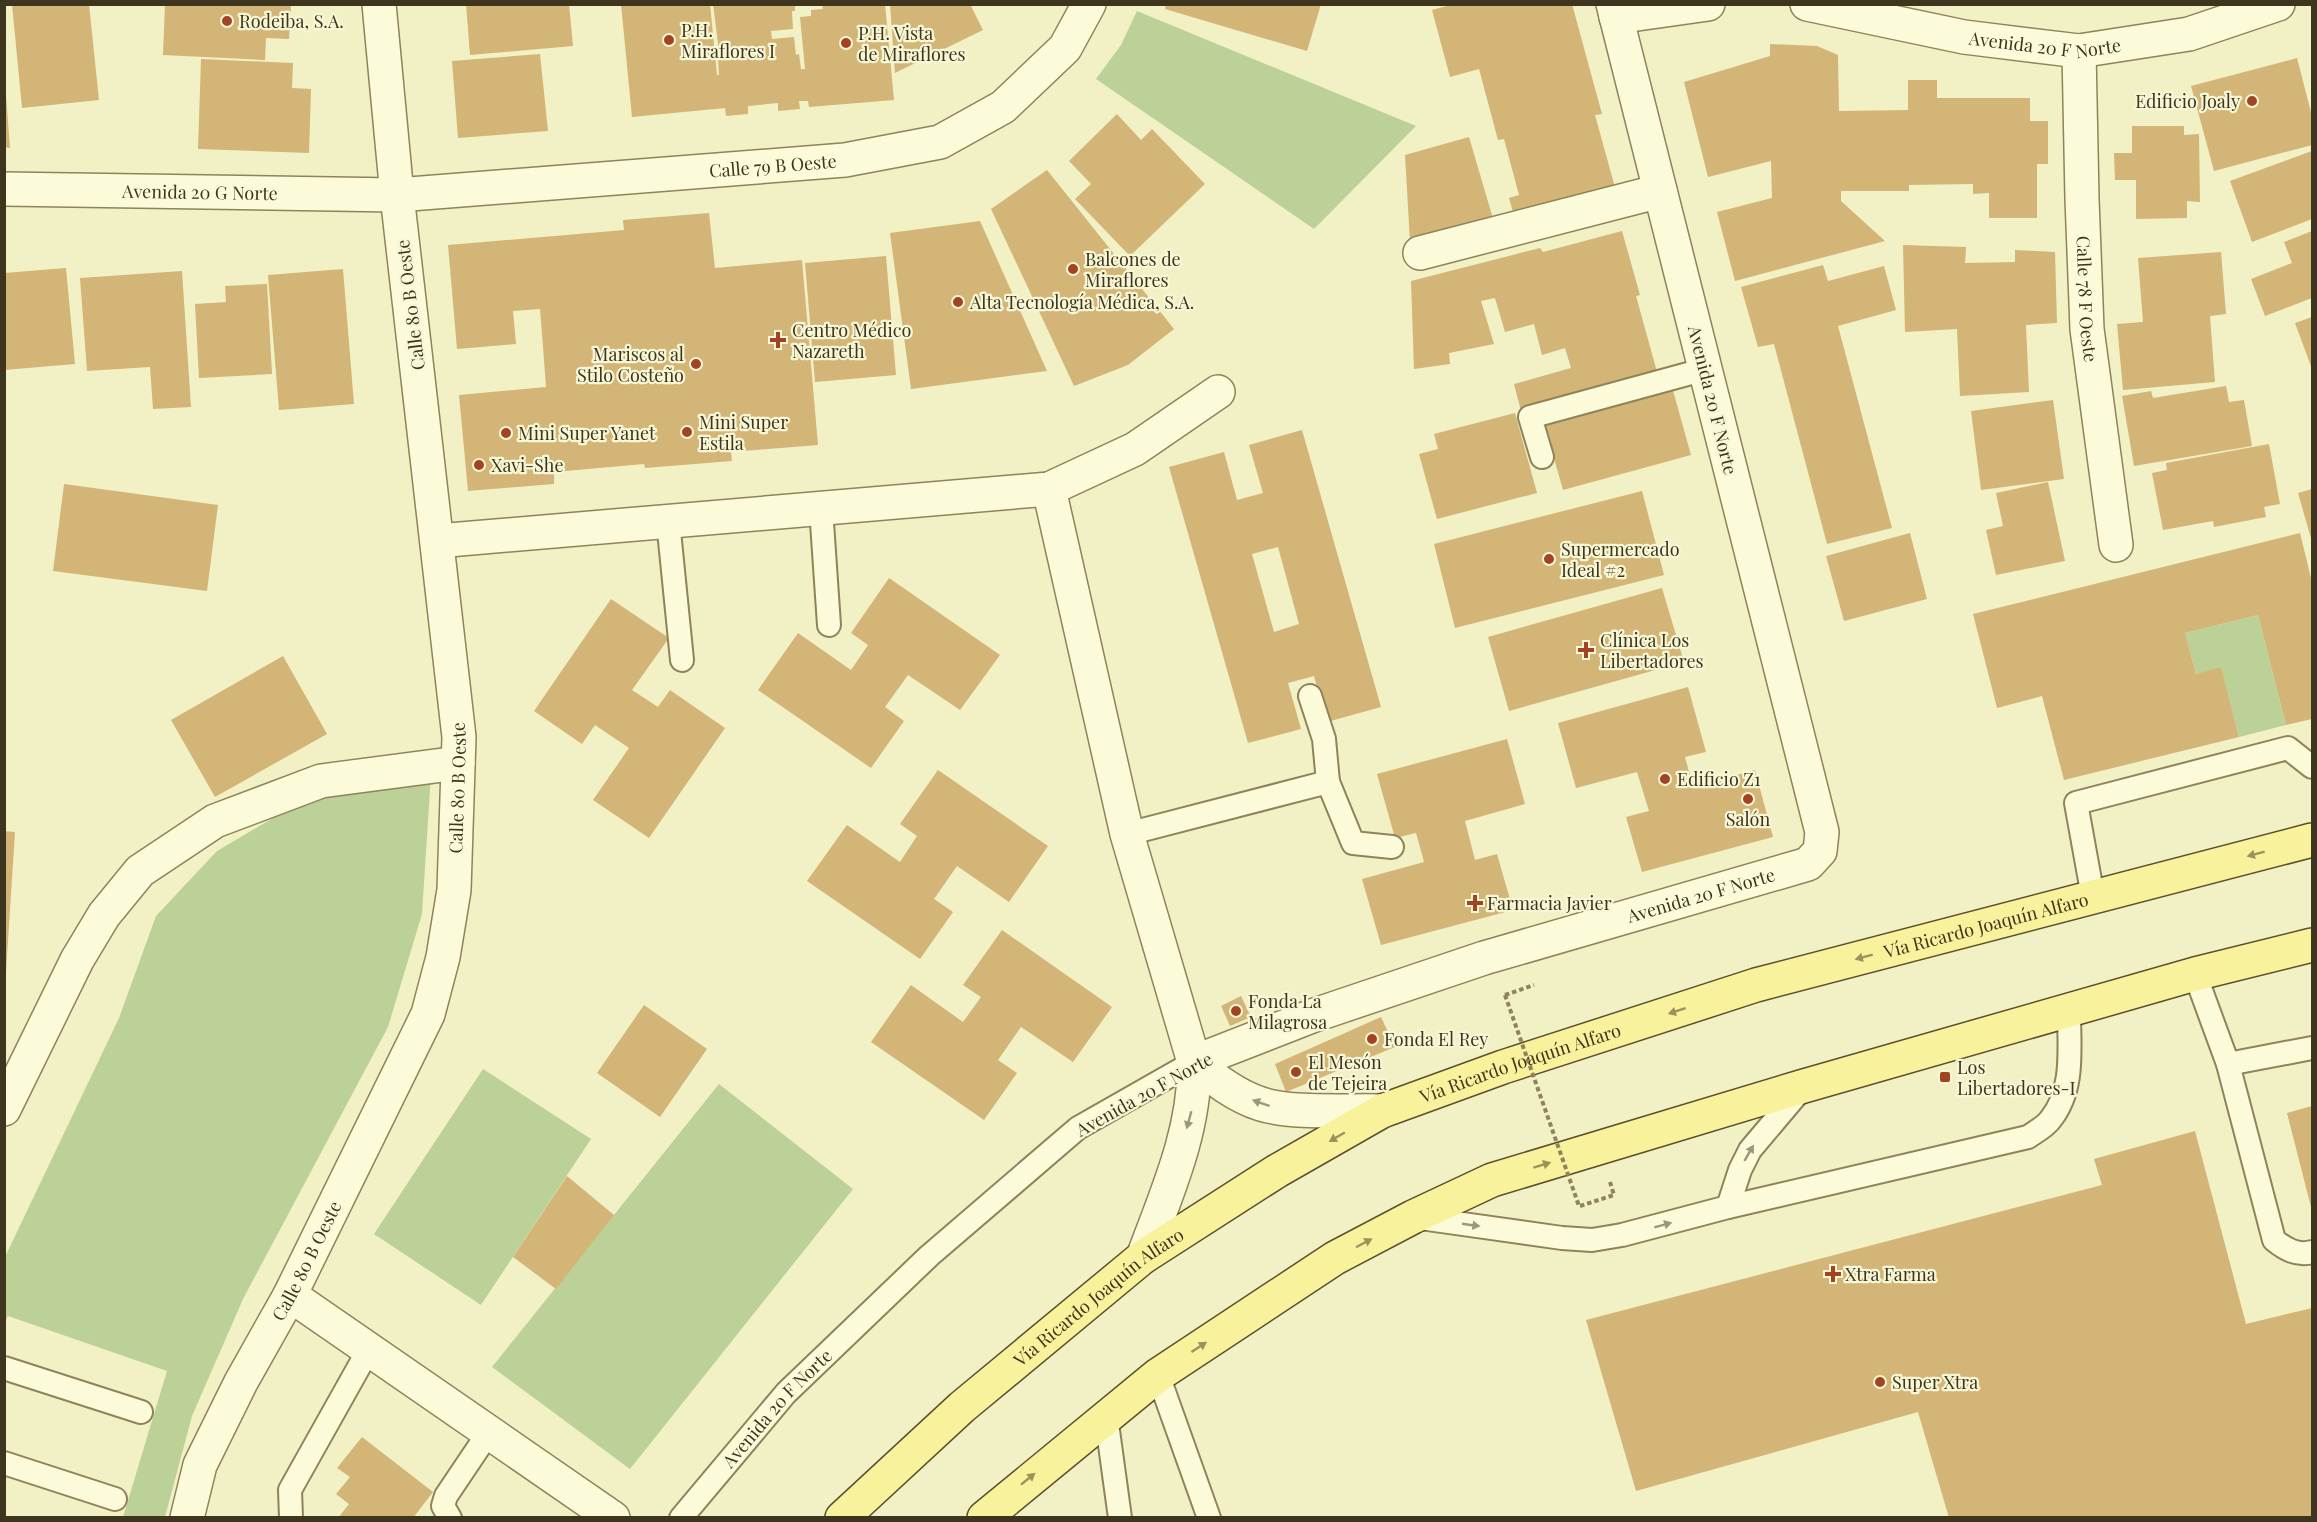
<svg xmlns="http://www.w3.org/2000/svg" width="2317" height="1522" font-family="'Playfair Display',serif">
<style>
.green{fill:#bcd197}
.building{fill:#d3b578;fill-rule:evenodd}
.lines{fill:none;stroke-linecap:round;stroke-linejoin:round}
.service-casing{stroke:#8e8359;stroke-width:26}
.minor-casing{stroke:#8e8359;stroke-width:36}
.tertiary-casing{stroke:#8e8359;stroke-width:36}
.primary-casing{stroke:#5c4f2d;stroke-width:36}
.path{stroke:#8e8359;stroke-width:4;stroke-dasharray:4.5 3;stroke-linecap:butt}
.service{stroke:#fbfad9;stroke-width:22}
.minor{stroke:#fbfad9;stroke-width:33}
.tertiary{stroke:#fbfad9;stroke-width:33}
.primary{stroke:#f7f29b;stroke-width:33}
.path-bridge{stroke:#8e8359;stroke-width:4;stroke-dasharray:4.5 3;stroke-linecap:butt}
.oneway{fill:#9a945c}
.oneway2{fill:#9c987c}
.poi-dot{fill:#a24324;stroke:#f8f7d5;stroke-width:2}
.labels{text-anchor:middle;dominant-baseline:central;stroke-width:4.5;stroke-linejoin:round;paint-order:stroke}
.poi-label{font-size:18px;fill:#3d351e;stroke:#f8f7d5;text-anchor:start}
.street-label{font-size:18px;fill:#3d351e;stroke:#f8f7d5}
</style>
<rect width="100%" height="100%" fill="#f2f0c5"/>
<path class="green" d="M1137,11L1416,126L1314,229L1096,79L1121,45Z
M2258,615L2286,725L2239,737L2221,668L2196,674L2185,633Z
M431,774L422,914L388,1027L243,1299L192,1416L165,1517H123L167,1371L8,1316L5,1322V1257L119,1018L156,916L217,851L302,801Z
M483,1069L591,1139L481,1305L374,1234Z
M719,1084L853,1189L630,1469L492,1367Z"/>
<path class="building" d="M12,4H89L99,100L22,108Z
M165,4H291L289,39L266,38L265,60L163,55Z
M466,4H569L573,46L470,55Z
M621,4H710L717,75H719L718,59H720L713,4H795V11H792L793,29L771,31L772,39L794,37L796,55L799,54L801,69H805L800,17L811,16V10L823,9L822,4H885L894,100L809,107L808,101H799L800,109L778,111V103L748,106V114L726,116L725,108L632,117Z
M890,4H970L983,30L895,73Z
M1166,4H1321L1307,51L1165,9Z
M1454,4H1572L1602,114L1595,115L1616,191L1515,219L1509,198L1519,195L1504,139L1498,140L1479,69L1450,77L1432,10Z
M1770,44L1817,46L1838,55L1839,111L1908,110V80H1937V98H2030V121H2048V164H2037V218H1989V193L1973,194V184L1909,185V191H1841V201L1885,241L1735,281L1717,212L1772,198L1771,161L1708,177L1684,82L1770,56Z
M540,54L548,131L458,138L452,61Z
M2297,58L2312,116V145L2214,171L2191,86Z
M201,59L293,63L292,88L311,89L309,153L198,149Z
M4,95H6L10,148L4,147Z
M1117,114L1141,140L1152,129L1205,184L1130,256L1075,199L1091,184L1069,161Z
M2132,126H2184V135L2199,134L2200,202L2187,201V218L2136,219V180H2115L2114,153H2132Z
M1469,137L1494,222L1410,242L1405,155Z
M2312,151V219L2252,242L2230,181Z
M1047,170L1174,329L1128,365L1074,386L991,209Z
M709,213L715,268L802,260L818,445L731,452L732,461L645,468L644,464L554,472V484L468,491L459,395L546,387L543,347L540,309L513,311L516,344L457,349L448,245L624,230L623,220Z
M980,221L1047,371L911,389L890,233Z
M1622,231L1640,295L1636,296L1657,372L1521,411L1514,384L1571,368L1565,348L1542,355L1534,324L1505,332L1495,298L1481,301L1494,344L1449,353L1450,364L1414,369L1411,281L1540,248L1543,252Z
M2312,231V298L2265,316L2251,279L2292,263L2284,242Z
M1903,245L1966,247L1965,263L2015,262V250L2055,252L2057,323L2026,325L2029,392L1960,396L1957,329L1905,332Z
M2221,252L2226,314L2210,316L2215,382L2123,390L2117,324L2143,322L2138,258Z
M886,256L896,375L815,382L805,263Z
M1823,265L1828,281L1884,266L1896,310L1838,326L1892,528L1827,544L1774,344L1758,347L1741,287Z
M66,268L75,364L4,370V273Z
M343,269L354,404L279,410L268,275Z
M182,271L191,407L153,409L150,367L87,371L80,278Z
M267,284L272,374L199,378L195,304L226,302L225,286Z
M2312,317V369L2295,323Z
M2226,386L2229,402L2244,400L2252,446L2134,466L2122,396L2151,391L2153,398Z
M1672,387L1691,455L1563,490L1544,423Z
M2053,400L2064,479L1981,490L1971,411Z
M1515,413L1537,493L1437,519L1419,454L1438,449L1434,434Z
M1302,430L1381,707L1327,722L1314,676L1288,683L1301,729L1248,743L1169,467L1224,452L1237,500L1263,493L1249,445ZM1278,547L1299,624L1274,632L1252,554Z
M2269,444L2280,504L2264,507L2266,517L2214,527L2213,521L2163,530L2152,473L2167,470L2166,463Z
M2048,482L2065,561L1996,575L1986,530L2003,526L1996,493Z
M64,484L218,505L207,591L53,571Z
M2312,489V542L2298,493Z
M1642,491L1664,575L1455,628L1434,544Z
M1910,533L1927,599L1844,621L1826,556Z
M2300,533L2312,582V719L2286,725L2258,615L2185,633L2196,674L2221,667L2239,737L2064,780L2042,696L1997,708L1973,614Z
M889,578L1000,655L960,710L908,675L885,707L904,721L871,768L758,690L798,633L851,670L868,645L851,633Z
M1662,588L1684,662L1509,711L1488,637Z
M611,599L669,638L632,690L658,707L670,690L725,728L649,838L593,800L629,748L595,725L582,744L534,711Z
M283,656L327,734L215,797L171,720Z
M1688,687L1706,752L1685,757L1693,787L1755,770L1773,837L1642,872L1626,817L1649,811L1637,772L1576,788L1558,723Z
M1507,739L1525,804L1465,821L1475,860L1497,854L1513,910L1381,945L1362,879L1424,862L1416,833L1395,838L1377,774Z
M938,770L1048,846L1009,902L957,866L934,899L953,912L920,959L807,881L847,825L900,862L917,836L900,824Z
M4,831L15,832L6,972L4,971Z
M1002,930L1112,1007L1073,1062L1021,1027L998,1060L1017,1073L984,1120L871,1042L911,985L963,1022L981,997L963,985Z
M1241,996L1251,1017L1230,1026L1221,1006Z
M644,1005L707,1049L660,1117L597,1073Z
M1381,1017L1395,1047L1286,1092L1275,1064Z
M2312,1106V1211L2287,1113Z
M2195,1131L2246,1324L2312,1308V1517L1949,1518L1918,1412L1636,1491L1586,1320L2102,1185L2094,1159Z
M567,1176L614,1215L556,1289L513,1257Z
M362,1437L433,1492L413,1518H338L349,1504L336,1494L350,1477L337,1468Z"/>
<g class="lines">
<g class="service-casing">
<g id="service">
<path d="M1542,457L1530,417L1706,369"/>
<path d="M821,508L829,625"/>
<path d="M668,521L682,660"/>
<path d="M1310,696L1324,739L1328,782"/>
<path d="M1127,834L1328,782L1353,843L1392,847"/>
<path d="M2093,897L2076,803L2288,748L2312,767"/>
<path d="M2195,974L2228,1064L2274,1240C2285,1249 2297,1256 2312,1252"/>
<path d="M2228,1064L2312,1048"/>
<path d="M1728,1207L1740,1170L1750,1150L1804,1086"/>
<path d="M1413,1217L1562,1238L1592,1240L1622,1235L1728,1207L2028,1137C2035,1132 2045,1127 2050,1120C2075,1090 2069,1048 2069,1011"/>
<path d="M4,1368L141,1412"/>
<path d="M1158,1375L1209,1518"/>
<path d="M1106,1416L1120,1518"/>
<path d="M4,1463L115,1499"/>
<path d="M291,1518L290,1490L369,1349"/>
<path d="M450,1518L443,1506L446,1496L489,1432"/>
<path id="s1" d="M681,1518L786,1393L929,1256L1078,1128L1194,1062"/>
</g>
</g>
<g class="minor-casing">
<g id="minor">
<path id="s2" d="M1807,4L1964,37L2079,51L2189,34L2278,4"/>
<path d="M1616,17L1708,4"/>
<path id="s3" d="M2079,51L2082,199L2087,329L2116,545"/>
<path id="s4" d="M4,189L397,195L845,160L940,142L1003,107L1065,48L1089,4"/>
<path d="M1420,253L1660,191"/>
<path d="M1049,489L1127,834L1194,1062C1196,1129 1166,1195 1143,1257"/>
<path d="M437,541L1049,489L1135,449L1218,392"/>
<path id="s5" d="M1194,1062L1312,1016L1484,958L1808,864L1820,851L1822,832L1613,4"/>
<path d="M1194,1062C1214,1079 1236,1096 1261,1104C1292,1114 1347,1110 1382,1111"/>
<path d="M4,1109L77,960L104,915L140,871L215,821L321,781L458,763"/>
<path d="M290,1295L613,1518"/>
</g>
</g>
<g class="tertiary-casing">
<g id="tertiary">
<path id="s6" d="M187,1518L200,1465L241,1382L290,1295L428,1014L443,957L454,890L459,737L397,195L379,4"/>
</g>
</g>
<g class="primary-casing">
<g id="primary">
<path id="s7" d="M842,1518L962,1407L1143,1257L1277,1171L1382,1111L1503,1067L1756,985L2312,840"/>
<path d="M984,1518L1158,1375L1335,1258L1413,1217L1492,1180L1804,1086L2195,974L2312,945"/>
</g>
</g>
<path class="path" d="M1505,995L1534,985
M1580,1206L1614,1195L1610,1182"/>
<use href="#service" class="service"/>
<use href="#minor" class="minor"/>
<use href="#tertiary" class="tertiary"/>
<use href="#primary" class="primary"/>
<path class="path-bridge" d="M1505,995L1579,1206"/>
</g>
<defs><path id="oneway-solid" d="M-6-.8H1V-3.2L6.5 0L1 3.2V.8H-6Z" transform="scale(1.5)"/></defs>
<g class="oneway">
<use href="#oneway-solid" transform="translate(2256 854) rotate(165)"/>
<use href="#oneway-solid" transform="translate(1864 957) rotate(165)"/>
<use href="#oneway-solid" transform="translate(1677 1011) rotate(162)"/>
<use href="#oneway-solid" transform="translate(1337 1137) rotate(150)"/>
<use href="#oneway-solid" transform="translate(1542 1165) rotate(-17)"/>
<use href="#oneway-solid" transform="translate(1364 1243) rotate(-28)"/>
<use href="#oneway-solid" transform="translate(1199 1347) rotate(-33)"/>
<use href="#oneway-solid" transform="translate(1028 1479) rotate(-39)"/>
</g>
<g class="oneway2">
<use href="#oneway-solid" transform="translate(1261 1103) rotate(-161)"/>
<use href="#oneway-solid" transform="translate(1189 1120) rotate(105)"/>
<use href="#oneway-solid" transform="translate(1749 1153) rotate(-60)"/>
<use href="#oneway-solid" transform="translate(1471 1225) rotate(8)"/>
<use href="#oneway-solid" transform="translate(1663 1225) rotate(-15)"/>
</g>
<g class="poi-dot">
<circle cx="227" cy="21" r="6"/>
<circle cx="669" cy="40" r="6"/>
<circle cx="846" cy="43" r="6"/>
<circle cx="2252" cy="101" r="6"/>
<circle cx="1073" cy="269" r="6"/>
<circle cx="958" cy="302" r="6"/>
<path d="M775 331h6v6h6v6h-6v6h-6v-6h-6v-6h6z"/>
<circle cx="696" cy="364" r="6"/>
<circle cx="687" cy="432" r="6"/>
<circle cx="506" cy="433" r="6"/>
<circle cx="479" cy="465" r="6"/>
<circle cx="1549" cy="559" r="6"/>
<path d="M1583 641h6v6h6v6h-6v6h-6v-6h-6v-6h6z"/>
<circle cx="1665" cy="779" r="6"/>
<circle cx="1748" cy="799" r="6"/>
<path d="M1472 894h6v6h6v6h-6v6h-6v-6h-6v-6h6z"/>
<circle cx="1236" cy="1011" r="6"/>
<circle cx="1372" cy="1039" r="6"/>
<circle cx="1296" cy="1072" r="6"/>
<rect x="1939" y="1071" width="12" height="12" rx="3"/>
<path d="M1830 1265h6v6h6v6h-6v6h-6v-6h-6v-6h6z"/>
<circle cx="1880" cy="1382" r="6"/>
</g>
<g class="labels">
<g class="poi-label">
<text x="239" y="21">Rodeiba, S.A.</text>
<text x="681" y="30">P.H.<tspan x="681" dy="21">Miraflores I</tspan></text>
<text x="858" y="33">P.H. Vista<tspan x="858" dy="21">de Miraflores</tspan></text>
<text x="2240" y="101" text-anchor="end">Edificio Joaly</text>
<text x="1085" y="259">Balcones de<tspan x="1085" dy="21">Miraflores</tspan></text>
<text x="970" y="302">Alta Tecnología Médica, S.A.</text>
<text x="792" y="330">Centro Médico<tspan x="792" dy="21">Nazareth</tspan></text>
<text x="684" y="354" text-anchor="end">Mariscos al<tspan x="684" dy="21">Stilo Costeño</tspan></text>
<text x="699" y="422">Mini Super<tspan x="699" dy="21">Estila</tspan></text>
<text x="518" y="433">Mini Super Yanet</text>
<text x="491" y="465">Xavi-She</text>
<text x="1561" y="549">Supermercado<tspan x="1561" dy="21">Ideal #2</tspan></text>
<text x="1600" y="640">Clínica Los<tspan x="1600" dy="21">Libertadores</tspan></text>
<text x="1677" y="779">Edificio Z1</text>
<text x="1748" y="819" text-anchor="middle">Salón</text>
<text x="1487" y="903">Farmacia Javier</text>
<text x="1248" y="1001">Fonda La<tspan x="1248" dy="21">Milagrosa</tspan></text>
<text x="1384" y="1039">Fonda El Rey</text>
<text x="1308" y="1062">El Mesón<tspan x="1308" dy="21">de Tejeira</tspan></text>
<text x="1957" y="1067">Los<tspan x="1957" dy="21">Libertadores-I</tspan></text>
<text x="1845" y="1274">Xtra Farma</text>
<text x="1892" y="1382">Super Xtra</text>
</g>
<g class="street-label">
<text stroke="none"><textPath href="#s2" startOffset="242">Avenida 20 F Norte</textPath></text>
<text stroke="none"><textPath href="#s4" startOffset="770">Calle 79 B Oeste</textPath></text>
<text stroke="none"><textPath href="#s4" startOffset="196">Avenida 20 G Norte</textPath></text>
<text stroke="none"><textPath href="#s3" startOffset="248">Calle 78 F Oeste</textPath></text>
<text transform="translate(410 305) rotate(-97)">Calle 80 B Oeste</text>
<text transform="translate(1713 400) rotate(76)">Avenida 20 F Norte</text>
<text stroke="none"><textPath href="#s6" startOffset="789">Calle 80 B Oeste</textPath></text>
<text stroke="none"><textPath href="#s5" startOffset="534">Avenida 20 F Norte</textPath></text>
<text stroke="none"><textPath href="#s7" startOffset="1311">Vía Ricardo Joaquín Alfaro</textPath></text>
<text stroke="none"><textPath href="#s7" startOffset="825">Vía Ricardo Joaquín Alfaro</textPath></text>
<text transform="translate(1144 1094) rotate(-29)">Avenida 20 F Norte</text>
<text stroke="none"><textPath href="#s6" startOffset="285">Calle 80 B Oeste</textPath></text>
<text stroke="none"><textPath href="#s7" startOffset="339">Vía Ricardo Joaquín Alfaro</textPath></text>
<text stroke="none"><textPath href="#s1" startOffset="146">Avenida 20 F Norte</textPath></text>
</g>
</g>
<rect width="2317" height="1522" fill="none" stroke="#3d351e" stroke-width="12"/>
</svg>
